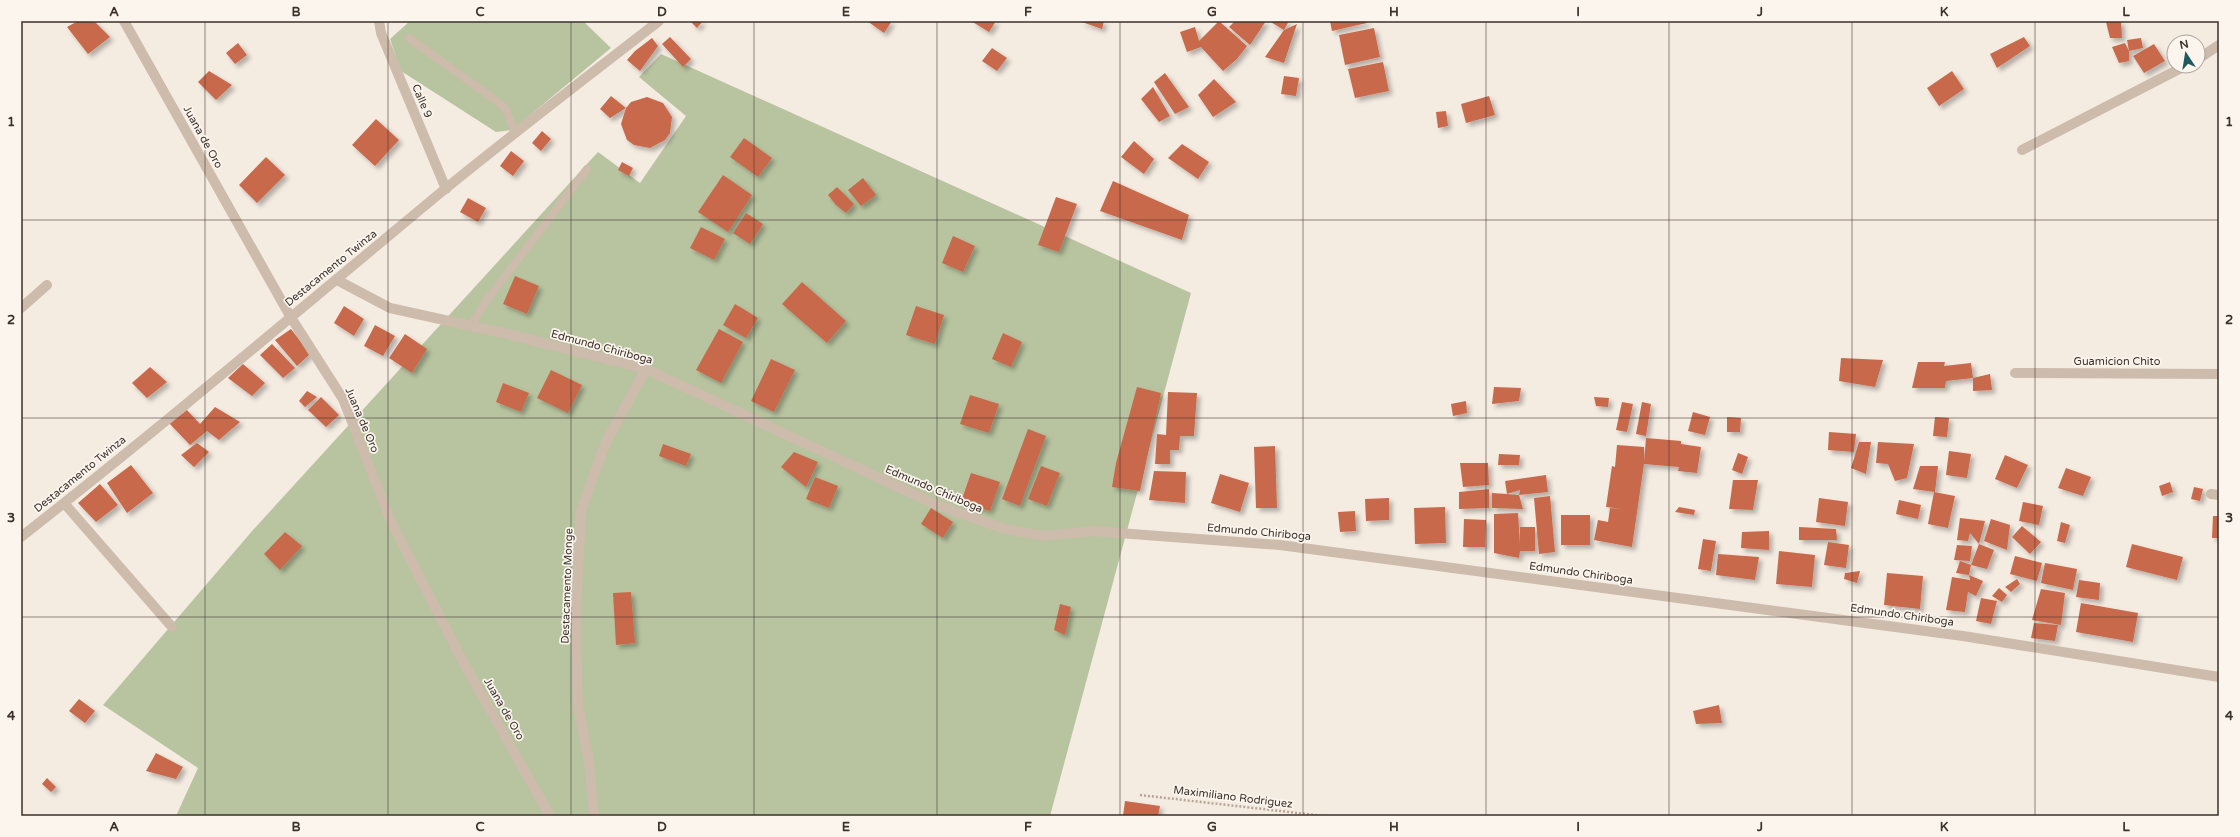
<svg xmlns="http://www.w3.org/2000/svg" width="2240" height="837" font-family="'Varela Round',sans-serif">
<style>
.green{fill:#b8c4a0}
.building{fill:#c8694b;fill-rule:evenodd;filter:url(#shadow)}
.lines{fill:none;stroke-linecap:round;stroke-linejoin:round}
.path{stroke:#b9a596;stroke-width:2.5;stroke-dasharray:2 2;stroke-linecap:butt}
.lane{stroke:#cdbbac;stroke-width:8}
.street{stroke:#cdbbac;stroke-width:10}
.grid{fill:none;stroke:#3b302b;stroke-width:1;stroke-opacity:0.55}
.labels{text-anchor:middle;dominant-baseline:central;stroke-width:3.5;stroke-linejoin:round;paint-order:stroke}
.street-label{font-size:11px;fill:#3b302b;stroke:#fbf5ee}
.neatline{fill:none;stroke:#3b302b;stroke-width:1.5}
.grid-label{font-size:13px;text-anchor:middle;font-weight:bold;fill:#3b302b}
</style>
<defs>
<filter id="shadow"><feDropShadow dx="3.5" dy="3.5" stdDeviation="2" flood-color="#0004"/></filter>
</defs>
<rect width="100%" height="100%" fill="#f4ebe1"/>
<path class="green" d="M410,21H583L611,48L512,130L496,132L401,71L390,39Z
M661,54L1191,293L1050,816H176L198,768L103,705L253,530L598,152L640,183L686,116L639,77Z"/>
<path class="building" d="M78,21H94L110,37L88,54L67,27Z
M690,21H703L697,28Z
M867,21H892L884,33Z
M971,21H996L989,32Z
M1079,21H1104L1102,29Z
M1219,21L1247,46L1237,59L1223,71L1201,47L1187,52L1180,32L1195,27L1199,41Z
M1235,21H1266L1250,45L1229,27Z
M1269,21H1289L1284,30Z
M1330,21H1366L1367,23L1332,31Z
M2121,21L2122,38H2110L2106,22Z
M1297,24L1284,63L1265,57L1284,30Z
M1374,28L1380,57L1345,65L1339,35Z
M670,37L691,59L683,67L662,44Z
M2024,37L2030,46L1997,68L1990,54Z
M652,38L658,46L640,71L627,60L635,51Z
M2141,38L2143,48L2129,51V61L2119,63L2112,47L2125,43L2129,51L2127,40Z
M238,43L247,55L235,64L226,53Z
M2154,44L2165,61L2144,73L2133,56Z
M992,48L1007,58L997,71L982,61Z
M1383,62L1389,91L1355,98L1348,69Z
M209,71L232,85L216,100L198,82Z
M1952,71L1964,89L1939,106L1927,88Z
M1165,73L1189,107L1175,114L1154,82Z
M1284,76L1299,78L1296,96L1281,94Z
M1214,79L1236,102L1213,117L1198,95Z
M1153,87L1170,116L1159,122L1141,99Z
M611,96L626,108L631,102L647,97L663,103L672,117L670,133L665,140L650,148L634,145L627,140L621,124L626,108L610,118L600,109Z
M1489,96L1495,115L1466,123L1461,104Z
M1446,111L1448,126L1438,128L1436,112Z
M376,119L399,140L375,166L352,145Z
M542,131L551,139L541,151L532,143Z
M744,138L772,158L758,177L730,157Z
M1134,141L1154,159L1144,174L1121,157Z
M1182,144L1209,162L1198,179L1168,158Z
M511,151L524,161L513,176L500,166Z
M266,157L285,175L257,203L239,185Z
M622,162L633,168L629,176L618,170Z
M723,175L752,195L728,232L698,212Z
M863,178L876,195L861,206L848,190Z
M1113,181L1189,215L1182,240L1100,211Z
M837,187L854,204L846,213L836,205L828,195Z
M1056,197L1077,204L1059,252L1038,245Z
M468,198L486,208L478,222L460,212Z
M746,213L763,224L750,244L733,233Z
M701,227L725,239L714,260L690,248Z
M953,236L975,246L963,272L942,263Z
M515,276L539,286L527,314L503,304Z
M802,282L846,321L827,343L782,304Z
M735,304L758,318L746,338L723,325Z
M344,306L364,319L354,336L334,323Z
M916,306L944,315L935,344L906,335Z
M375,325L395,336L383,356L364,346Z
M291,329L310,354L297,366L275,340Z
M719,329L743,342L721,383L696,370Z
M1003,333L1022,342L1011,367L992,359Z
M405,334L427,349L412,373L389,358Z
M272,344L295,368L283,378L260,355Z
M1841,358L1883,360L1875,387L1839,381Z
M771,359L795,370L774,412L751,401Z
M1918,362H1945L1944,366L1971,363L1973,378L1990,374L1992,390L1973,391V378L1946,381L1945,388H1912Z
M243,364L265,383L252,396L228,378Z
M150,367L167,382L147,398L132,383Z
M551,370L582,385L568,413L537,398Z
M503,383L529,393L521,412L496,402Z
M1137,387L1161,393L1140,491L1112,487L1116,463Z
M1494,387L1521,388L1519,401L1492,404Z
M307,391L317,397L305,407L299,401Z
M1168,392L1197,393L1194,436H1180L1179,450H1170V464H1155L1157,434L1166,435Z
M970,395L999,404L989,433L960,424Z
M321,397L339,415L326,427L308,410Z
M1594,397L1609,398L1608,407L1596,406Z
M1466,401L1467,413L1453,416L1451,404Z
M1622,402L1633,404L1627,432L1616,430Z
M1642,402L1651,404L1646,436L1636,434Z
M215,407L240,422L219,440L207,431L190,445L169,423L187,410L200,424Z
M1693,412L1710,417L1705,435L1688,431Z
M1727,417L1741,418L1740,432H1727Z
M1935,417L1949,418L1947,437L1933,436Z
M1028,429L1046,436L1020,506L1002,499Z
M1829,432L1856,434L1854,452L1828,450Z
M1646,438L1681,441V444L1701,447L1697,473L1678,471L1679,467L1644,464L1632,547L1594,540L1598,520L1608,522L1610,508L1623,509L1606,507L1612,466L1615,467L1617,445L1644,447V462Z
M1859,442H1871L1866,474L1851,468Z
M1878,442L1914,444L1907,478L1895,481L1888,464L1876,463Z
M197,443L209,452L194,467L181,455Z
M663,444L691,454L686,466L659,456Z
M1275,446L1277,508H1256L1254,447Z
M1949,451L1971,454L1967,478L1946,475Z
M794,452L818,462L806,487L781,467Z
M1738,453L1748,457L1742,474L1732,470Z
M1499,454L1520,455L1519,465H1498Z
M2005,455L2028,465L2017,488L1995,479Z
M1460,463H1488L1489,485L1463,487Z
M131,465L153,493L127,513L107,483Z
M1041,466L1060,473L1047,506L1028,499Z
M1920,466H1938L1935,492L1913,489Z
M2066,468L2091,477L2083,496L2058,488Z
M1154,471L1186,472L1185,503L1149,500Z
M971,473L1000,482L990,511L961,502Z
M1220,474L1249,483L1240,512L1211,503Z
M1546,475L1548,492L1519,495L1523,509L1492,508V493L1507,494L1505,481ZM1520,490L1519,495L1507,494Z
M815,477L838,486L829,508L806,499Z
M1733,480H1758L1753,510L1729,509Z
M2170,482L2173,492L2162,496L2159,486Z
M100,484L118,505L96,522L78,503Z
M2194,487L2203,489L2200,501L2191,499Z
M1489,489V508L1459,509V492Z
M1934,492L1955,496L1948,528L1928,524Z
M1550,496L1555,552L1539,554L1534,498Z
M1389,498V520L1366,521L1365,499Z
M1819,498L1848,502L1845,526L1816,522Z
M1899,500L1921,505L1918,519L1896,514Z
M2023,502L2043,506L2039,525L2019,521Z
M1445,507L1446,543L1415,544L1414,508Z
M1679,507L1695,510L1694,515L1675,512Z
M931,508L953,522L943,538L921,524Z
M1355,511L1356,531L1340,532L1338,512Z
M1518,513L1520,544V527H1535V551H1520L1519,558L1494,553V514Z
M1561,515H1590V545H1561Z
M2213,516H2219V538H2212Z
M1960,518L1985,521L1979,544L1994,550L1987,569L1971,565L1979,544L1970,533L1968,541L1957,540Z
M1464,519L1486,520L1485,547H1463Z
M1991,519L2010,525L2007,550L1984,541Z
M2061,522L2070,525L2065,543L2057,541Z
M2022,526L2041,542L2030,554L2012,537Z
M1799,527L1836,529L1837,540H1799Z
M1769,531V550L1741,548L1742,532Z
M285,532L302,546L280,570L264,554Z
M1703,539L1716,541L1711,571L1698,569Z
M1828,542L1849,545L1846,568L1824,565Z
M2132,544L2183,557L2177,580L2126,567Z
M1957,545L1972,546L1970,561L1954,560Z
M1779,551L1815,555L1812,587L1776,584Z
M1718,554L1759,557L1755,580L1716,575Z
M2015,556L2042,563L2037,581L2010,574Z
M1960,561L1971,565L1969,575L1956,573Z
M2045,563L2077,569L2073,590L2041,583Z
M1860,571L1857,583L1844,579L1845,573Z
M1887,573L1923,576L1920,609L1884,605Z
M1969,575L1983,581L1976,596L1968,592L1965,612L1946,610L1952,577L1970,580Z
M2017,579L2020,584L2011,592L2005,587Z
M2079,580L2100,583L2099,600L2076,597Z
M1999,588L2007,595L2002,602L1992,596Z
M2041,589L2065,593L2061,625L2032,620Z
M631,592L635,643L616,645L613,593Z
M1981,598L1997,601L1991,624L1976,621Z
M2081,603L2138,613L2133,642L2076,632Z
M1060,604L1071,607L1065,635L1054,630Z
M2034,623L2058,625L2055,641L2031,638Z
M79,699L95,711L85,723L69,711Z
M1719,705L1722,723L1696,724L1693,711Z
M156,753L183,767L176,779L146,771Z
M47,778L56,787L51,792L42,784Z
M1125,801L1160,806L1158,816H1123Z"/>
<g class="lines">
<path class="path" d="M1140,795L1324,816"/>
<path class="lane" d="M409,38L502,105L507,111L515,134
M471,326L487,300L587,169"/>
<path class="street" d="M124,21L290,316L343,399L390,519L461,658L550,816
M379,21L381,33L446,189
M2198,59L2219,45
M2022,150L2185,66
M337,280L390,308L503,333L646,369L937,505L1005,529L1044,536L1092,531L1280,545L1963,636L2219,677
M21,308L47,285
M2015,373L2219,374
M2211,494L2219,495
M64,503L172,627
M21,537C165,424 304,306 445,189C515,132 587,77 659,21
M594,816L589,761L578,706L576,615L581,511L606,442L646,369"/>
</g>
<path class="grid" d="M205,21V816M388,21V816M571,21V816M754,21V816M937,21V816M1120,21V816M1303,21V816M1486,21V816M1669,21V816M1852,21V816M2035,21V816M21,220H2219M21,418H2219M21,617H2219"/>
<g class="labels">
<g class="street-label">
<text transform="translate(422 101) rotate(67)">Calle 9</text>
<text transform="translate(203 137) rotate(61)">Juana de Oro</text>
<text transform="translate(331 268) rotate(-39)">Destacamento Twinza</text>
<text transform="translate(602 347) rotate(15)">Edmundo Chiriboga</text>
<text x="2117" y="361">Guamicion Chito</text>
<text transform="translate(362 420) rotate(67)">Juana de Oro</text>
<text transform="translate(80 474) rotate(-39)">Destacamento Twinza</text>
<text transform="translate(934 489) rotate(23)">Edmundo Chiriboga</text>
<text transform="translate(1259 532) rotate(5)">Edmundo Chiriboga</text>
<text transform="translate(1581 573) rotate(8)">Edmundo Chiriboga</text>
<text transform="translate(567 586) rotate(-88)">Destacamento Monge</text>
<text transform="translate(1902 615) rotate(8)">Edmundo Chiriboga</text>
<text transform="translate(504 709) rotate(60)">Juana de Oro</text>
<text transform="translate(1233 797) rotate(7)">Maximiliano Rodriguez</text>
</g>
</g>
<rect width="2240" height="837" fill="none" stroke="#fbf5ee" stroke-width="44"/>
<g transform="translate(2186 54) rotate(348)"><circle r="19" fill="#fbf5ee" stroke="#aea6a0"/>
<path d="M0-3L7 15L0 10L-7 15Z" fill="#1f5a5e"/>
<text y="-6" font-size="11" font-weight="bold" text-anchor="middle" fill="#3b302b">N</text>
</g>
<rect x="22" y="22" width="2196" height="793" class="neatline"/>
<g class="grid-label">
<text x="114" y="16">A</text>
<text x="296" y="16">B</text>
<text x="480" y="16">C</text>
<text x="662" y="16">D</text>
<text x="846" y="16">E</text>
<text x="1028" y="16">F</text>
<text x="1212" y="16">G</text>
<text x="1394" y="16">H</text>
<text x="1578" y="16">I</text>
<text x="1760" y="16">J</text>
<text x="1944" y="16">K</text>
<text x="2126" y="16">L</text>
<text x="11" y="126">1</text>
<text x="2229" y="126">1</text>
<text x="11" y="324">2</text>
<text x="2229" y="324">2</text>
<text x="11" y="522">3</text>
<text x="2229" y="522">3</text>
<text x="11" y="720">4</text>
<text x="2229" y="720">4</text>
<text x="114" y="831">A</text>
<text x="296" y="831">B</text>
<text x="480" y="831">C</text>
<text x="662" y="831">D</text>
<text x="846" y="831">E</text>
<text x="1028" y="831">F</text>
<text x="1212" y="831">G</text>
<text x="1394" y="831">H</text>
<text x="1578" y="831">I</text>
<text x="1760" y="831">J</text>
<text x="1944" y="831">K</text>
<text x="2126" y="831">L</text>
</g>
</svg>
